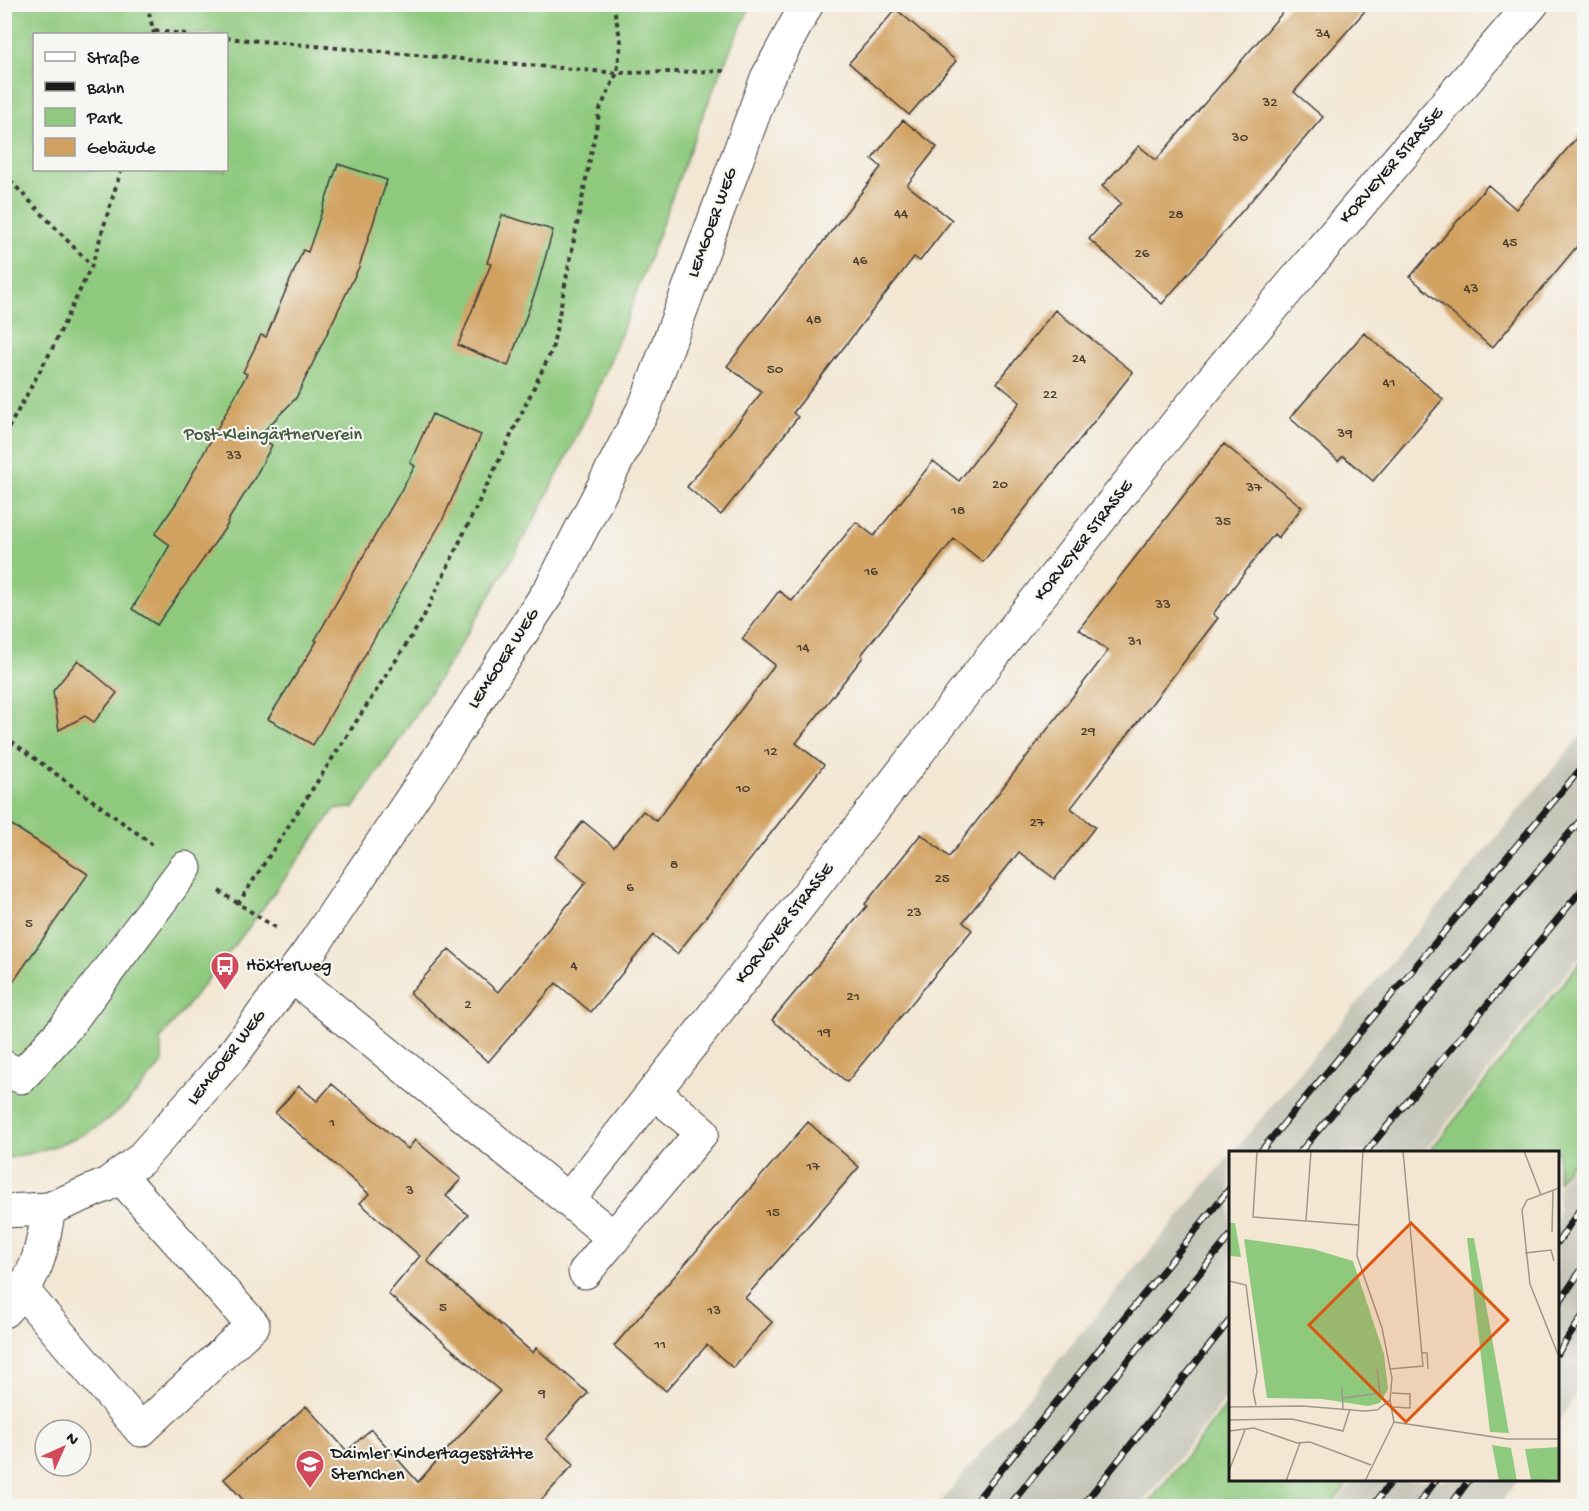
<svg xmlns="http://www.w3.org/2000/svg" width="1589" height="1511" font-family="'Gochi Hand',sans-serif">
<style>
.industrial{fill:#c5c5b8}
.green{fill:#8ec97e;stroke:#55724d;stroke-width:1.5;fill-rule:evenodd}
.building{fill:#d1a161}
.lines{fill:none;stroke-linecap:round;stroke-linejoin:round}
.minor-casing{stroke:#3c3a38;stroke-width:35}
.path{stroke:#3c3a38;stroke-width:4;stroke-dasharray:4.5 4.5;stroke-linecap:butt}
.minor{stroke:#fff;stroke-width:33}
.rail-casing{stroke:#1c1c1c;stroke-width:7}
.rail{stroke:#f6f6f2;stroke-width:4.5;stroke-dasharray:14;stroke-linecap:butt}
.labels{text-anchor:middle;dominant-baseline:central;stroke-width:4.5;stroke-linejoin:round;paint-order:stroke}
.number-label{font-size:15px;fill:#493d2d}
.street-label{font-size:18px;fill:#1c1c1c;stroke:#f6f6f2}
.park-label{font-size:18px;fill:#44593e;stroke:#f6f6f2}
.poi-label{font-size:18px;fill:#1c1c1c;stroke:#f6f6f2;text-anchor:start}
.inset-road{fill:none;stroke:#9d968a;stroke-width:1.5}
.view{fill:#de560d;fill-opacity:0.15;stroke:#de560d;stroke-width:3}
.inset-edge{fill:none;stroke:#1c1c1c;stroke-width:3}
</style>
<rect width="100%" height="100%" fill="#f6f6f2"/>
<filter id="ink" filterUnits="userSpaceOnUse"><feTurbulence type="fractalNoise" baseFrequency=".0167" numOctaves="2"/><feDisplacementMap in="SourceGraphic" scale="12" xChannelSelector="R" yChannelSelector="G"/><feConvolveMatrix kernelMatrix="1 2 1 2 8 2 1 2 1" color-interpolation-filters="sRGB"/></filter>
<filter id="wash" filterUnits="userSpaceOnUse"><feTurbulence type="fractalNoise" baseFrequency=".008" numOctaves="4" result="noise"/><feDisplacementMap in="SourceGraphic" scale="24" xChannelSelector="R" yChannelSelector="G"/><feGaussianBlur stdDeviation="1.35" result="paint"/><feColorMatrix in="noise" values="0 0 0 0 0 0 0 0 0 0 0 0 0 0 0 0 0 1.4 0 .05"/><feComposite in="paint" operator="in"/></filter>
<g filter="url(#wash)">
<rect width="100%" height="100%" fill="#f3e7d4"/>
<path class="industrial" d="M1584,732V951L1424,1152H1233Z
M1584,1148V1383L1558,1422V1187Z
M1230,1155V1394L1140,1506H937Z
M1353,1480H1517L1499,1506H1334Z"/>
<path class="green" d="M4,5H751C683,145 643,297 576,438C513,568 434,688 354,808L335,809L249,927L160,1040L163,1062C150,1077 137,1094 123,1107C90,1138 48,1150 5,1159ZM34,34H226V170H34Z
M1584,957V1144L1558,1182V1152H1429Z
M1230,1401V1480H1350L1331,1506H1146Z"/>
<g id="blocks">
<path class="building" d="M1290,4H1371L1294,92L1323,117L1162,304L1089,239L1121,203L1102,186L1139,146L1156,160Z
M896,9L956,61L909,115L849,63Z
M903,120L937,147L907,185L952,220L920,261L914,257L793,413L798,417L721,515L687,487L762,392L727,366L881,167L872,159Z
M1584,129V238L1492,348L1410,277L1488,185L1516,209Z
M338,164L387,180L359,267L296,398L258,437L272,445L254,479L227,522L228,524L157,625L132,609L170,545L155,534L177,502L247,374L243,372L261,335L266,337L303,250L308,252Z
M502,215L553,230L537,287L508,366L458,345L491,264L487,263Z
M1055,310L1133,372L983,562L954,539L861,655L863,657L796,743L824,765L677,954L653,935L591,1012L556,983L488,1062L410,993L449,949L498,992L586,882L555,857L583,821L614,847L643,811L656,821L775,665L742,639L779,591L792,601L856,522L874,536L933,461L959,481L1020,402L997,383Z
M1364,333L1443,399L1373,481L1343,456L1338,461L1290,418Z
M432,414L481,435L442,521L313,745L268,719L317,641L315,640L415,466L410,463Z
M1224,444L1302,507L1278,538L1274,534L1213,614L1218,618L1071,808L1095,827L1055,879L1019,852L963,922L972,930L847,1082L772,1020L867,906L865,904L921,834L949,857L1108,651L1079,629Z
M78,660L117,693L94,722L85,716L59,730L53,691Z
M4,820L88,874L4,995Z
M332,1084L408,1149L415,1140L461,1179L446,1196L468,1215L427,1261L533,1353L536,1348L588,1393L546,1439L574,1464L536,1506H249L224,1479L306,1406L347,1451L371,1429L418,1482L500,1391L388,1294L420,1256L360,1203L369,1194L275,1113L299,1086L317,1101Z
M808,1122L859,1167L745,1298L772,1322L733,1368L707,1345L666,1391L614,1346Z"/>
</g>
</g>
<g filter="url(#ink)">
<use href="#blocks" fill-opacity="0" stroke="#3c3a38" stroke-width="1.5"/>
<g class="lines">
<g class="minor-casing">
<path id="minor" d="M292,976L568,1200C744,981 912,757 1086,537C1229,355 1380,180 1532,4
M4,1067L21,1077L66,1027L185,868
M568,1200L614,1238
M4,1211L49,1209L106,1185L140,1160L232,1056L311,949L441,755L551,588L646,404L767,78L807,4
M585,1272L702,1132L654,1092
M23,1291L141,1430L253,1325L120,1176
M4,1311C39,1274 40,1257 49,1209"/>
</g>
<path class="path" d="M147,4L154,34
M155,31L186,34
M226,38L617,73L725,71
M4,174L91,265
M4,436L52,349L92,265L121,170
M4,736L152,844
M219,891L276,928
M238,904L422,620L552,350L600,109L617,73L621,42L613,4"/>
<use href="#minor" class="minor"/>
<g class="rail-casing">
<path id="rail" d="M1260,1152L1584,765
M1300,1152L1584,816
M1366,1152L1584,887
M1558,1242L1584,1203
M1558,1304L1584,1266
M1558,1353L1584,1314
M972,1506L1230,1188
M1009,1506L1230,1236
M1082,1506L1230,1320
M1373,1506L1392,1480
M1417,1506L1436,1480
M1450,1506L1469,1480"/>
</g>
<use href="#rail" class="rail"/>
</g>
</g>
<defs>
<g id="bus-pin" transform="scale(1.5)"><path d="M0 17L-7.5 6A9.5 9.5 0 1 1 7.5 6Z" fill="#d1495b" stroke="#f6f6f2"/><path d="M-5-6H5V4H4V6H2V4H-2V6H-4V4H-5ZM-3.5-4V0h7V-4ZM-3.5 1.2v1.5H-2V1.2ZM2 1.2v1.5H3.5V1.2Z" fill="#fff"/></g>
<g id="school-pin" transform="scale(1.5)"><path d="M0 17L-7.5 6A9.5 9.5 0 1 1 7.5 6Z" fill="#d1495b" stroke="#f6f6f2"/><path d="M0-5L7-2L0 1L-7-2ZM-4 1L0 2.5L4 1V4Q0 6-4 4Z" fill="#fff"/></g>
</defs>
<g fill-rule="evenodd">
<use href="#bus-pin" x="225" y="966"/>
<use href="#school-pin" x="310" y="1464"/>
</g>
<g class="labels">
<g class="number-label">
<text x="1323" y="34">34</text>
<text x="1270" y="103">32</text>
<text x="1240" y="138">30</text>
<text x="901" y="214">44</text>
<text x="1176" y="215">28</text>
<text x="1510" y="243">45</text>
<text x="1142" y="254">26</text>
<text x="860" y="261">46</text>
<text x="1471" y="289">43</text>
<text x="814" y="320">48</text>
<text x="1079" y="359">24</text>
<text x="775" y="370">50</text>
<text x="1389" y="383">41</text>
<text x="1050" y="395">22</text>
<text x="1345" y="434">39</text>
<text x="234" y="456">33</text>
<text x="1000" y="485">20</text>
<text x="1254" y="488">37</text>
<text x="958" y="511">18</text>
<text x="1223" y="522">35</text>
<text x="871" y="572">16</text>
<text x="1163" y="605">33</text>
<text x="1135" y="642">31</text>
<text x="803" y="648">14</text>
<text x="1088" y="732">29</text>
<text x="771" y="752">12</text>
<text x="743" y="789">10</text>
<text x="1037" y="823">27</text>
<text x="674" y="865">8</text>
<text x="942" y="879">25</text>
<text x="630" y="888">6</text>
<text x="914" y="913">23</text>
<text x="29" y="924">5</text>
<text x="574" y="966">4</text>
<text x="853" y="997">21</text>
<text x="468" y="1005">2</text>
<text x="824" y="1033">19</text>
<text x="332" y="1123">1</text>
<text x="813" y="1167">17</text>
<text x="410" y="1191">3</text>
<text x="773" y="1213">15</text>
<text x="443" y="1308">5</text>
<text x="714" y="1311">13</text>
<text x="660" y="1345">11</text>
<text x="542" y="1394">9</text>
</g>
<g class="street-label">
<text transform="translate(1392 166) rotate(-49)">KORVEYER STRASSE</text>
<text transform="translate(713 223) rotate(-70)">LEMGOER WEG</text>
<text transform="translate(1084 541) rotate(-52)">KORVEYER STRASSE</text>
<text transform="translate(504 659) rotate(-57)">LEMGOER WEG</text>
<text transform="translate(785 924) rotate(-52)">KORVEYER STRASSE</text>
<text transform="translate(227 1058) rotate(-52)">LEMGOER WEG</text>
</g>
<g class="park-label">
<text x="273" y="435">Post-Kleingärtnerverein</text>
</g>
<g class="poi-label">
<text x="246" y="966">Höxterweg</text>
<text x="331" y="1454">Daimler Kindertagesstätte<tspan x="331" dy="21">Sternchen</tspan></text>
</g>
</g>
<g transform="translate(1229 1151)">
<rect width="330" height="330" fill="#f3e7d4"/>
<path d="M0,72H6L12,106L0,105ZM238,87H245L280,282L261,281ZM15,88L84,98L124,110L155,203L159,238L151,252L139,255L93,248L38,247ZM263,294L282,297L288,330H270ZM330,296V328L302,330L296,298Z" fill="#8ec97e"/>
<path class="inset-road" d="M28,0L24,66L129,74M295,0L312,44M330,37L298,49L293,59L301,133L330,206M77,69L82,0M323,81L324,40M296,102L322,99L325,110M0,130L17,134L28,221L24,240L27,254M192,202H198L199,218M161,218L194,215L174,0M113,236L114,258M163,242L181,243V257L164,256M114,247L151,242L148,218M161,249L165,271L278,288H330M0,256L73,255L135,260L148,259L161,249L163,227L153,177L128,105L134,0M0,269L63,268L114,280L121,258M0,280L25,277L68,292L81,291L142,314M0,320L16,279M57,330L71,292M136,330L165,271"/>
<path class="view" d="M182,72L279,169L177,271L80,174Z"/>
<rect width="330" height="330" class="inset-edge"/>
</g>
<rect width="1589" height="1511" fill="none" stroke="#f6f6f2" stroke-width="24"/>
<rect x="33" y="33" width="195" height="138" fill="#f6f6f2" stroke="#9f9f9c" stroke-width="1.5"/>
<rect x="45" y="52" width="30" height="9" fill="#ffffff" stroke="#9f9f9c" stroke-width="1.5"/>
<text x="87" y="63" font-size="18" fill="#1c1c1c">Straße</text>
<rect x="45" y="82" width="30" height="9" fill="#1c1c1c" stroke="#9f9f9c" stroke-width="1.5"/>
<text x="87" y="93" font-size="18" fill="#1c1c1c">Bahn</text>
<rect x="45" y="108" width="30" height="18" fill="#8ec97e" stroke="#9f9f9c" stroke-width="1.5"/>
<text x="87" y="123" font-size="18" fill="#1c1c1c">Park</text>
<rect x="45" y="138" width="30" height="18" fill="#d1a161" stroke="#9f9f9c" stroke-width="1.5"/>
<text x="87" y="153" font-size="18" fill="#1c1c1c">Gebäude</text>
<g transform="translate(63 1448) rotate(45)"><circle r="28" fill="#f6f6f2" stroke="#9f9f9c" stroke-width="1.5"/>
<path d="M0-4.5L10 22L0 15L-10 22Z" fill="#d1495b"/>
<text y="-9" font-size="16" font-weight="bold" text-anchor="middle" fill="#1c1c1c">N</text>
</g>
</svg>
